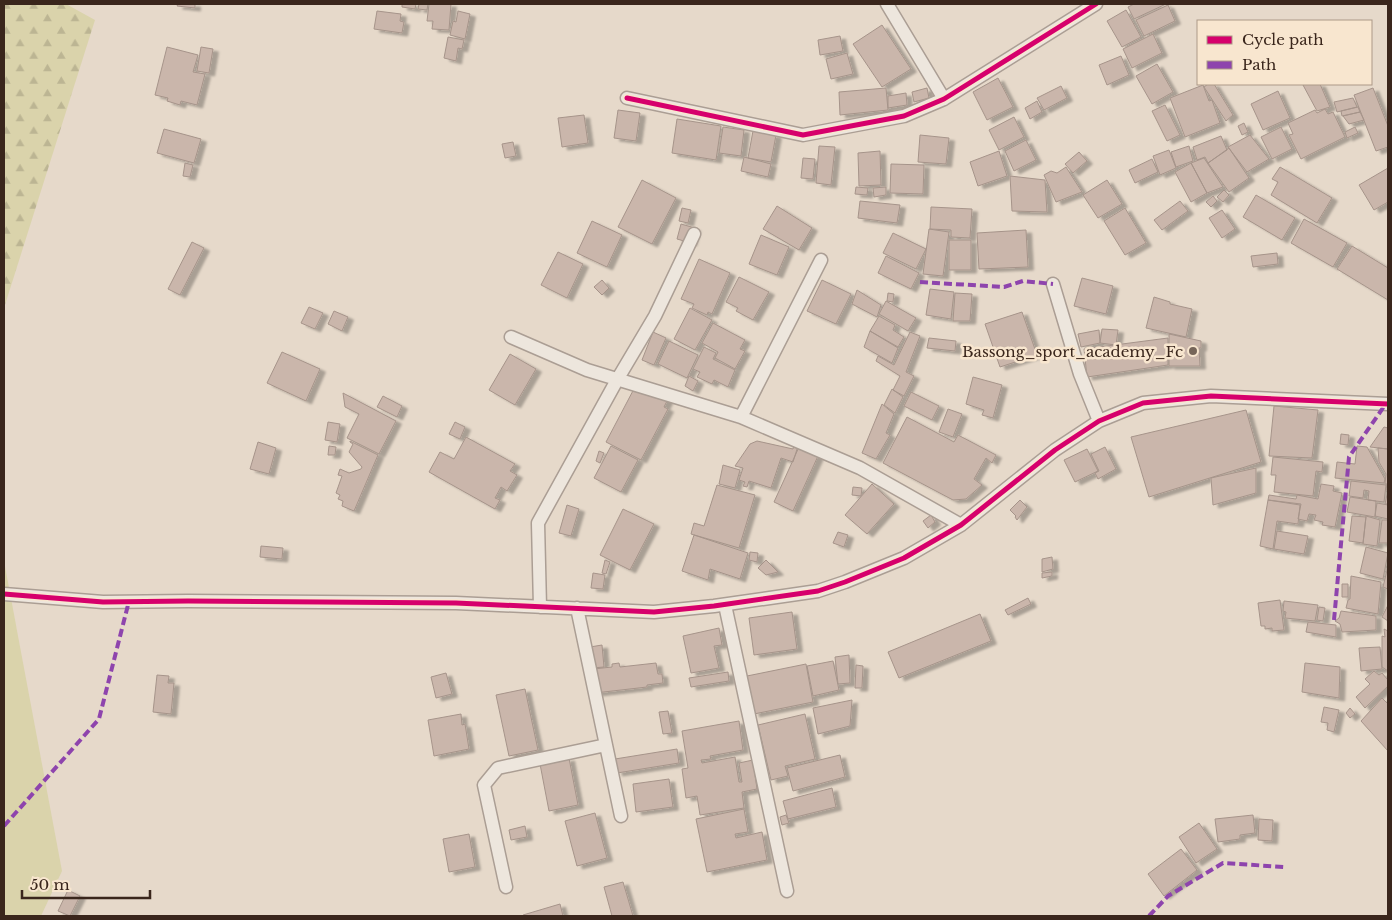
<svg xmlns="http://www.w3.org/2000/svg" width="1392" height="920" font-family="'Libre Baskerville',serif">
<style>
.grass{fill:#dad3ab}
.forest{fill:url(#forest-firs)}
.building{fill:#cab6ab;stroke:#a6948a;filter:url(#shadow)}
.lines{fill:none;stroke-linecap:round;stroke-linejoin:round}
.minor-casing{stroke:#ab9e94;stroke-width:15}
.minor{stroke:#ede6dd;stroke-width:12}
.quiet{stroke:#8e44ad;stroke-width:4;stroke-dasharray:8 4;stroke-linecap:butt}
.cycleway-casing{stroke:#f8e6cf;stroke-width:8}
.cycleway{stroke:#d6006c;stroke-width:5}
.poi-dot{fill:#766559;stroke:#f8e6cf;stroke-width:2}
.labels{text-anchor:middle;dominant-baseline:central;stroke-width:5;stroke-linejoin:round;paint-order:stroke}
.poi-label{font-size:15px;fill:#3a261c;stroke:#f8e6cf;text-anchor:end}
</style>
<defs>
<pattern id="forest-firs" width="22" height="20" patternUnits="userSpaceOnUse" patternTransform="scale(1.25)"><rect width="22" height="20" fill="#dad3ab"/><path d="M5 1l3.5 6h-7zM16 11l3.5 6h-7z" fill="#bcb593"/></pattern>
<filter id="shadow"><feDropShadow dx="5.5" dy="3" stdDeviation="1" flood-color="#0004"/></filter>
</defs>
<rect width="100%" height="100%" fill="#e6d9ca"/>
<path class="grass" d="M4,561L62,871L41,916H4Z"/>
<path class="forest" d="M4,4H66L95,20L4,308Z"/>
<path class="building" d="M178,4H195V8L177,6Z
M402,4H416L415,9L402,7Z
M419,4H428L427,10L418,9Z
M429,4H451L449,30L432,29L433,21H427Z
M1134,4H1166L1134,19L1128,7Z
M1168,5L1175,21L1144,36L1136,20Z
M1126,10L1141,37L1122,47L1107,21Z
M377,11L401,14L400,21L404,22L402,33L374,29Z
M458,11L470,14L465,39L450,35L453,21L456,22Z
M882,25L911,69L882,87L853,44Z
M1153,34L1162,53L1132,68L1123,49Z
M840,36L843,51L820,55L818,40Z
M448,37L464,40L462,49L458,48L456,61L444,58Z
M167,47L198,55L193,72L205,74L197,105L181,101L180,105L167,101L168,98L155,95Z
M201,47L213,49L209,73L197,71Z
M847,53L853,74L831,79L826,59Z
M1121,56L1129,75L1107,85L1099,65Z
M1157,64L1173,92L1152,104L1136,76Z
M998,78L1013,107L987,120L973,92Z
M1208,84H1214L1233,115L1226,121L1204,87Z
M1305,84H1320L1330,107L1317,111L1303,85Z
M1203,85L1209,101L1212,100L1220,123L1185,137L1170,98Z
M1061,86L1067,98L1044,110L1037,98Z
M886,88L888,110L840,115L839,92Z
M927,88L929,98L914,102L912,92Z
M1373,88L1388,126V147L1376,151L1354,95Z
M1278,91L1290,118L1263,130L1251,104Z
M906,93L907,105L888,108V96Z
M1353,98L1357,107L1337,112L1334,102Z
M1037,101L1042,112L1030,119L1025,108Z
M1165,105L1180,135L1167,141L1152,111Z
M1358,107L1360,112L1342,116L1341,111Z
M1325,109L1328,114L1333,112L1345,137L1301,159L1289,135L1293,134L1288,123L1315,110L1317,113Z
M618,110L640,113L636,141L614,138Z
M1360,112L1364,120L1349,124L1343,116Z
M584,115L588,143L562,147L558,118Z
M1014,117L1024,137L999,150L989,130Z
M677,119L721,126L716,160L672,153Z
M1244,123L1248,132L1242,135L1238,126Z
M723,127L744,130L741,156L719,153Z
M1281,127L1292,149L1272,159L1261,137Z
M1355,127L1358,133L1347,138L1345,132Z
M164,129L201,139L194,163L157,153Z
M753,131L776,135L771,162L748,158Z
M920,135L949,138L946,164L918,162Z
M1250,135L1269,159L1247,172L1228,147Z
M1221,136L1227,150L1208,163L1205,157L1197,160L1193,147Z
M1026,140L1036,160L1014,171L1005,151Z
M513,142L516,156L505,158L502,144Z
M819,146L835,147L831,185L816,183Z
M1189,146L1193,161L1176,167L1171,152Z
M1229,148L1249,178L1229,192L1208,163Z
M1169,150L1176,168L1160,175L1153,156Z
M880,151L881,185L859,186L858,153Z
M999,151L1007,176L978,186L970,162Z
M1079,152L1087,161L1073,173L1065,164Z
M744,157L771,164L768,177L741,171Z
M803,158L815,159L813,179L801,178Z
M1204,158L1223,187L1207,193L1191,163Z
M1152,159L1158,172L1135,183L1129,170Z
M185,163L193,165L190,177L183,176Z
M1191,163L1207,193L1191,202L1175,172Z
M891,164L924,165L923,194L890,193Z
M1066,167L1082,192L1056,202L1044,175L1051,171L1057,173Z
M1280,167L1332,198L1317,223L1271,195L1278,182L1272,179Z
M1388,168V202L1374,210L1359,185Z
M1010,176L1045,180L1047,212L1012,211Z
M642,180L676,198L652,244L618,227Z
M1107,180L1122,204L1098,218L1083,195Z
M856,187L868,188L867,195L855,194Z
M886,187V195L874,197L873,188Z
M1224,190L1229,195L1223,202L1217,197Z
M1256,195L1295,218L1282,240L1243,217Z
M1213,196L1217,201L1211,207L1206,202Z
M860,201L900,205L897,223L858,218Z
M1180,201L1188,211L1162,230L1154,220Z
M777,206L812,228L799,250L763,229Z
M931,207L972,209L970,238L951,237V230L930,229Z
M682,208L691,210L688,223L679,221Z
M1125,208L1146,243L1125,255L1104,221Z
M1222,210L1235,229L1222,238L1209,218Z
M1304,219L1347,243L1333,267L1291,243Z
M592,221L622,235L607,267L577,253Z
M681,224L695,228L691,243L677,239Z
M929,229L949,232L943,276L923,274Z
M1026,230L1028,267L979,269L977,233Z
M893,233L926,249L916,269L883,253Z
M761,235L789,247L777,275L749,264Z
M949,240H971V270H949Z
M192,242L204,248L180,295L168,289Z
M1352,246L1388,268V300L1337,269Z
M558,252L583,264L567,298L541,285Z
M1277,253L1278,264L1253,267L1251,256Z
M886,256L919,273L911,289L878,273Z
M699,259L730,273L712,314L708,312L707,315L692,308L694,304L681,299Z
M739,277L769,292L753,320L736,311L738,308L726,302Z
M1082,278L1113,286L1106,314L1074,306Z
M602,280L609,288L602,295L594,287Z
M822,280L851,294L836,324L807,311Z
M930,289L954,292L951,319L926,315Z
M857,290L881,305L877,317L852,304Z
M888,293L894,294L893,302L887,301Z
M955,293L972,294L970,321H953Z
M1154,297L1170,302V304L1192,309L1186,337L1146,328Z
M886,301L916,318L908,331L879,314Z
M309,307L323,313L315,329L301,323Z
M690,308L712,320L695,350L674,339Z
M334,311L348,317L342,331L328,324Z
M1022,312L1037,355L1000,367L985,324Z
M879,316L895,325L893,330L904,337L898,347L870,331Z
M713,323L745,340L740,349L745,351L735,369L715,358L718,352L702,343Z
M1102,329L1118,330L1116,345L1100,343Z
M1099,330L1100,343L1081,347L1078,334Z
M870,331L898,348L892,363L864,347Z
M653,332L666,338L654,365L642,360Z
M910,332L920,336L906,372L914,376L904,396L893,390L900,376L876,361L878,356L894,365Z
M1169,334L1201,341V348H1199L1200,366H1169Z
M929,338L956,341L955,351L927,348Z
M1168,338V365L1087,377L1084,349Z
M669,341L698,355L687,378L658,364Z
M704,347L716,353L713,359L735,370L728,387L714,380L712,384L697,377L700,372L693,369Z
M282,352L320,369L306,401L267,383Z
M510,354L536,369L515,405L489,390Z
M689,376L698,381L693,391L685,386Z
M973,377L1002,385L993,418L982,415L984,410L966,404Z
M636,385L669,397L664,407L668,409L641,460L606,442Z
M892,389L903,397L895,413L884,405Z
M911,392L939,406L932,420L904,406Z
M343,393L396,421L379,454L347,438L359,414L345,407Z
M383,396L402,406L397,417L377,407Z
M882,404L894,414L886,433L890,435L876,459L862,453Z
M1274,406L1318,410L1312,458L1269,456Z
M948,409L962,414L953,437L939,432Z
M1246,410L1261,462L1149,497L1131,437Z
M907,417L954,442L958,435L996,455L992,463L986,458L974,479L982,485L966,499L953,500L883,463Z
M328,422L340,424L337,442L325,440Z
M455,422L465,427L460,439L449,434Z
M1384,427L1388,428V449L1370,447Z
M1341,434L1349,435L1348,445L1340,444Z
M466,437L515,464L510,471L517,475L507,491L501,487L495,498L500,500L495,509L429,472L440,452L454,459Z
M350,441L378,455L354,511L342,506L343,501L338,499L340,495L336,493L342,476L338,475L340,469L349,473L361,469L362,467L349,452L353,444L350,442Z
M757,441L793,449L794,445L798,446L793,462L781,458L771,488L749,481L747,487L743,486L745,482L739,480L743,468L735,466L750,444Z
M258,442L276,448L269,474L250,469Z
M329,446L336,447L335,455H328Z
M611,446L638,460L621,492L594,478Z
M1357,446L1367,447L1385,479L1384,483L1335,478L1337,462L1355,464Z
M799,447L818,456L793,511L774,502Z
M1105,447L1116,469L1098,479L1095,473L1099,471L1091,454Z
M1378,448L1388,449V504H1385L1388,490H1386L1387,484H1385L1386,474L1379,462Z
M1087,449L1098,471L1075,482L1064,460Z
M599,451L604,453L600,463L596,461Z
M1273,457L1323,462L1322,472L1316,471L1313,496L1274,492L1276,475H1271Z
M723,465L740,470L735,488L719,484Z
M1256,468V493L1213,505L1211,478Z
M1351,481L1386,485L1384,502L1368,500L1369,491L1364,490L1363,498L1349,496Z
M872,484L894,504L867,534L845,515Z
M1321,484L1334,486L1333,491L1342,493L1335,527L1322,525L1323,522L1314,520L1316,515L1309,514L1307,521L1298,519L1301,504L1268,500L1269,495L1296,499L1297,495L1318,499Z
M717,485L755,495L739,548L691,534L694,523L704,526Z
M853,487L862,488L861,496L852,495Z
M1350,497L1376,501L1375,517L1347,512Z
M1020,500L1027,507L1017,520L1015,517L1016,516L1010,510Z
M1268,500L1300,505L1298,524L1277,521L1273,549L1260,546Z
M1377,503L1388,505V519L1375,516Z
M567,505L579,509L571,536L559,533Z
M623,509L654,524L630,570L600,555Z
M931,515L935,522L928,528L923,521Z
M1352,516L1366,517L1363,543L1349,541Z
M1366,516L1380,520L1377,546L1363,544Z
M1382,520H1388V543H1379Z
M1277,531L1308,536L1304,554L1274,549Z
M838,532L848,535L844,547L833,543Z
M694,535L748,553L740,579L710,569L708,580L682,571Z
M261,546L283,548L282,559L260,557Z
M1366,547L1388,553L1383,579L1360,573Z
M750,552L758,553L757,562L749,560Z
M1052,557L1053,569L1042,572V559Z
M605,560L610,562L606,574L602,573Z
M766,560L778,572L766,575L758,568Z
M1388,566V589L1383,587Z
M1052,572V576L1042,578V573Z
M593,573L605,575L603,589L591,588Z
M1351,576L1381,582L1378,614L1346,608L1348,600L1350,599Z
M1342,584H1348V597H1342Z
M1028,598L1031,604L1008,615L1005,610Z
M1280,600L1284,630L1272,631V628L1265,629V626H1261L1258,603Z
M1284,601L1318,605L1315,621L1285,618L1286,612L1283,611Z
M1388,605V621L1382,617Z
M1319,607L1325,608L1323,621L1317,620Z
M1341,611L1376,616V630L1342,632L1340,624L1335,621L1339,618Z
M792,612L797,649L754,655L749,618Z
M980,614L991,641L899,678L888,652Z
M1308,622L1336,625V637L1306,632Z
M719,628L722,645L714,646L719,668L691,673L683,636Z
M1384,629L1388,631V671L1382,667V636L1385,637Z
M602,645L604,667L592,668L590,647Z
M1380,647L1382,669L1361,671L1359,648Z
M849,655L850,683L838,684L835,657Z
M833,661L839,690L813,696L807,666Z
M619,663L620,667L656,663L658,674H662L663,683L647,685V687L595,693L593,669L612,667V664Z
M1305,663L1340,667L1339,698L1302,692Z
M806,664L813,702L754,714L747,676Z
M856,665L863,666L862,688H855Z
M1374,671L1379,675L1382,673L1388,680V686L1365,708L1356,697L1370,684L1365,679Z
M728,672L729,681L691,687L689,678Z
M446,673L452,694L436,698L431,677Z
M157,675L169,676L168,683H174L171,714L153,712Z
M525,689L538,750L509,756L496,695Z
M1382,698L1388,704V751L1361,721Z
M852,700L850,726L818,734L813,708Z
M1324,707L1339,710L1334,732L1327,730L1328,723L1321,722Z
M1350,708L1355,714L1350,718L1346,713Z
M668,711L672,733L663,734L659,712Z
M461,714L462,725L465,724L469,749L434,756L428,720Z
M805,714L815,759L785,766L788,776L771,780L758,725Z
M739,721L743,750L710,756L711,759L701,760L702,763L735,757L739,782H742L739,763L753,760L757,789L742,792L744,808L700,815L697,796L686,798L682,769L688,768L682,731Z
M677,749L679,763L617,773L615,759Z
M840,755L845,777L793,791L787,768Z
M569,758L578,805L549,811L540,764Z
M669,779L673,807L636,812L633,784Z
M832,788L836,807L788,819L783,801Z
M744,809L748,832L735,834L736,838L762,832L767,860L707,872L696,819Z
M595,813L607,858L577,866L565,821Z
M786,815L789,823L782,825L780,817Z
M1253,815L1255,833L1240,835V839L1218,842L1215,819Z
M1259,819L1273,820L1272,841L1258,840Z
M1199,823L1217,849L1196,863L1179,837Z
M525,826L527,837L511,840L509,830Z
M469,834L475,867L449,872L443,839Z
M1181,849L1197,870L1164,896L1148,874Z
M623,882L633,916H612L604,887Z
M68,890L80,896L70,916L58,911Z
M560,904L563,916H523V915Z"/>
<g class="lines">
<g class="minor-casing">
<path id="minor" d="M887,4L944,99
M627,98L803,135L904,116L944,99L1096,4
M1053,284L1080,374L1099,421
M511,337L587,370L741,417L860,468L961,525
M741,417L821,260
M4,594L103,602L188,601L456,603L654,612L714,606L818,591L845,582L904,558L961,525L1055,450L1099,421L1143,403L1211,396L1388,404
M725,605L787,891
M540,607L538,523L617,380L655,316L694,234
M577,608L621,816
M506,887L484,785L498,768L606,745"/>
</g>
<use href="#minor" class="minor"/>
<path class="quiet" d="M920,282L1004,287L1023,281L1053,284
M1334,620L1349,457L1385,405
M4,826L99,719L129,601
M1149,916L1168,896L1223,863L1284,867"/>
<g class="cycleway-casing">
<path id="cycleway" d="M627,98L803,135L904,116L944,99L1096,4
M4,594L103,602L188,601L456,603L654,612L714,606L818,591L845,582L904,558L961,525L1055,450L1099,421L1143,403L1211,396L1388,404"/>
</g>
<use href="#cycleway" class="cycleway"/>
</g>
<circle class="poi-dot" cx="1193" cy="351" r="5"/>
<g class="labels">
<g class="poi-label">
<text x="1183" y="351">Bassong_sport_academy_Fc</text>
</g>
</g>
<rect width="1392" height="920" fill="none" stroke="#3a261c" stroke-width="10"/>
<rect x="1197" y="20" width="175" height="65" fill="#f8e6cf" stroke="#ac9987"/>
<rect x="1207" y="36" width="25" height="8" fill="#d6006c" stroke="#ac9987"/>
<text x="1242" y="45" font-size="15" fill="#3a261c">Cycle path</text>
<rect x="1207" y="61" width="25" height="8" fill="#8e44ad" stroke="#ac9987"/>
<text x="1242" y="70" font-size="15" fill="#3a261c">Path</text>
<path d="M22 890v8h128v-8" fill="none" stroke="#3a261c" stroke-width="2.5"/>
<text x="30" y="890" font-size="15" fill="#3a261c" stroke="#f8e6cf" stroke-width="4" paint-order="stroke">50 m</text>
</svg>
